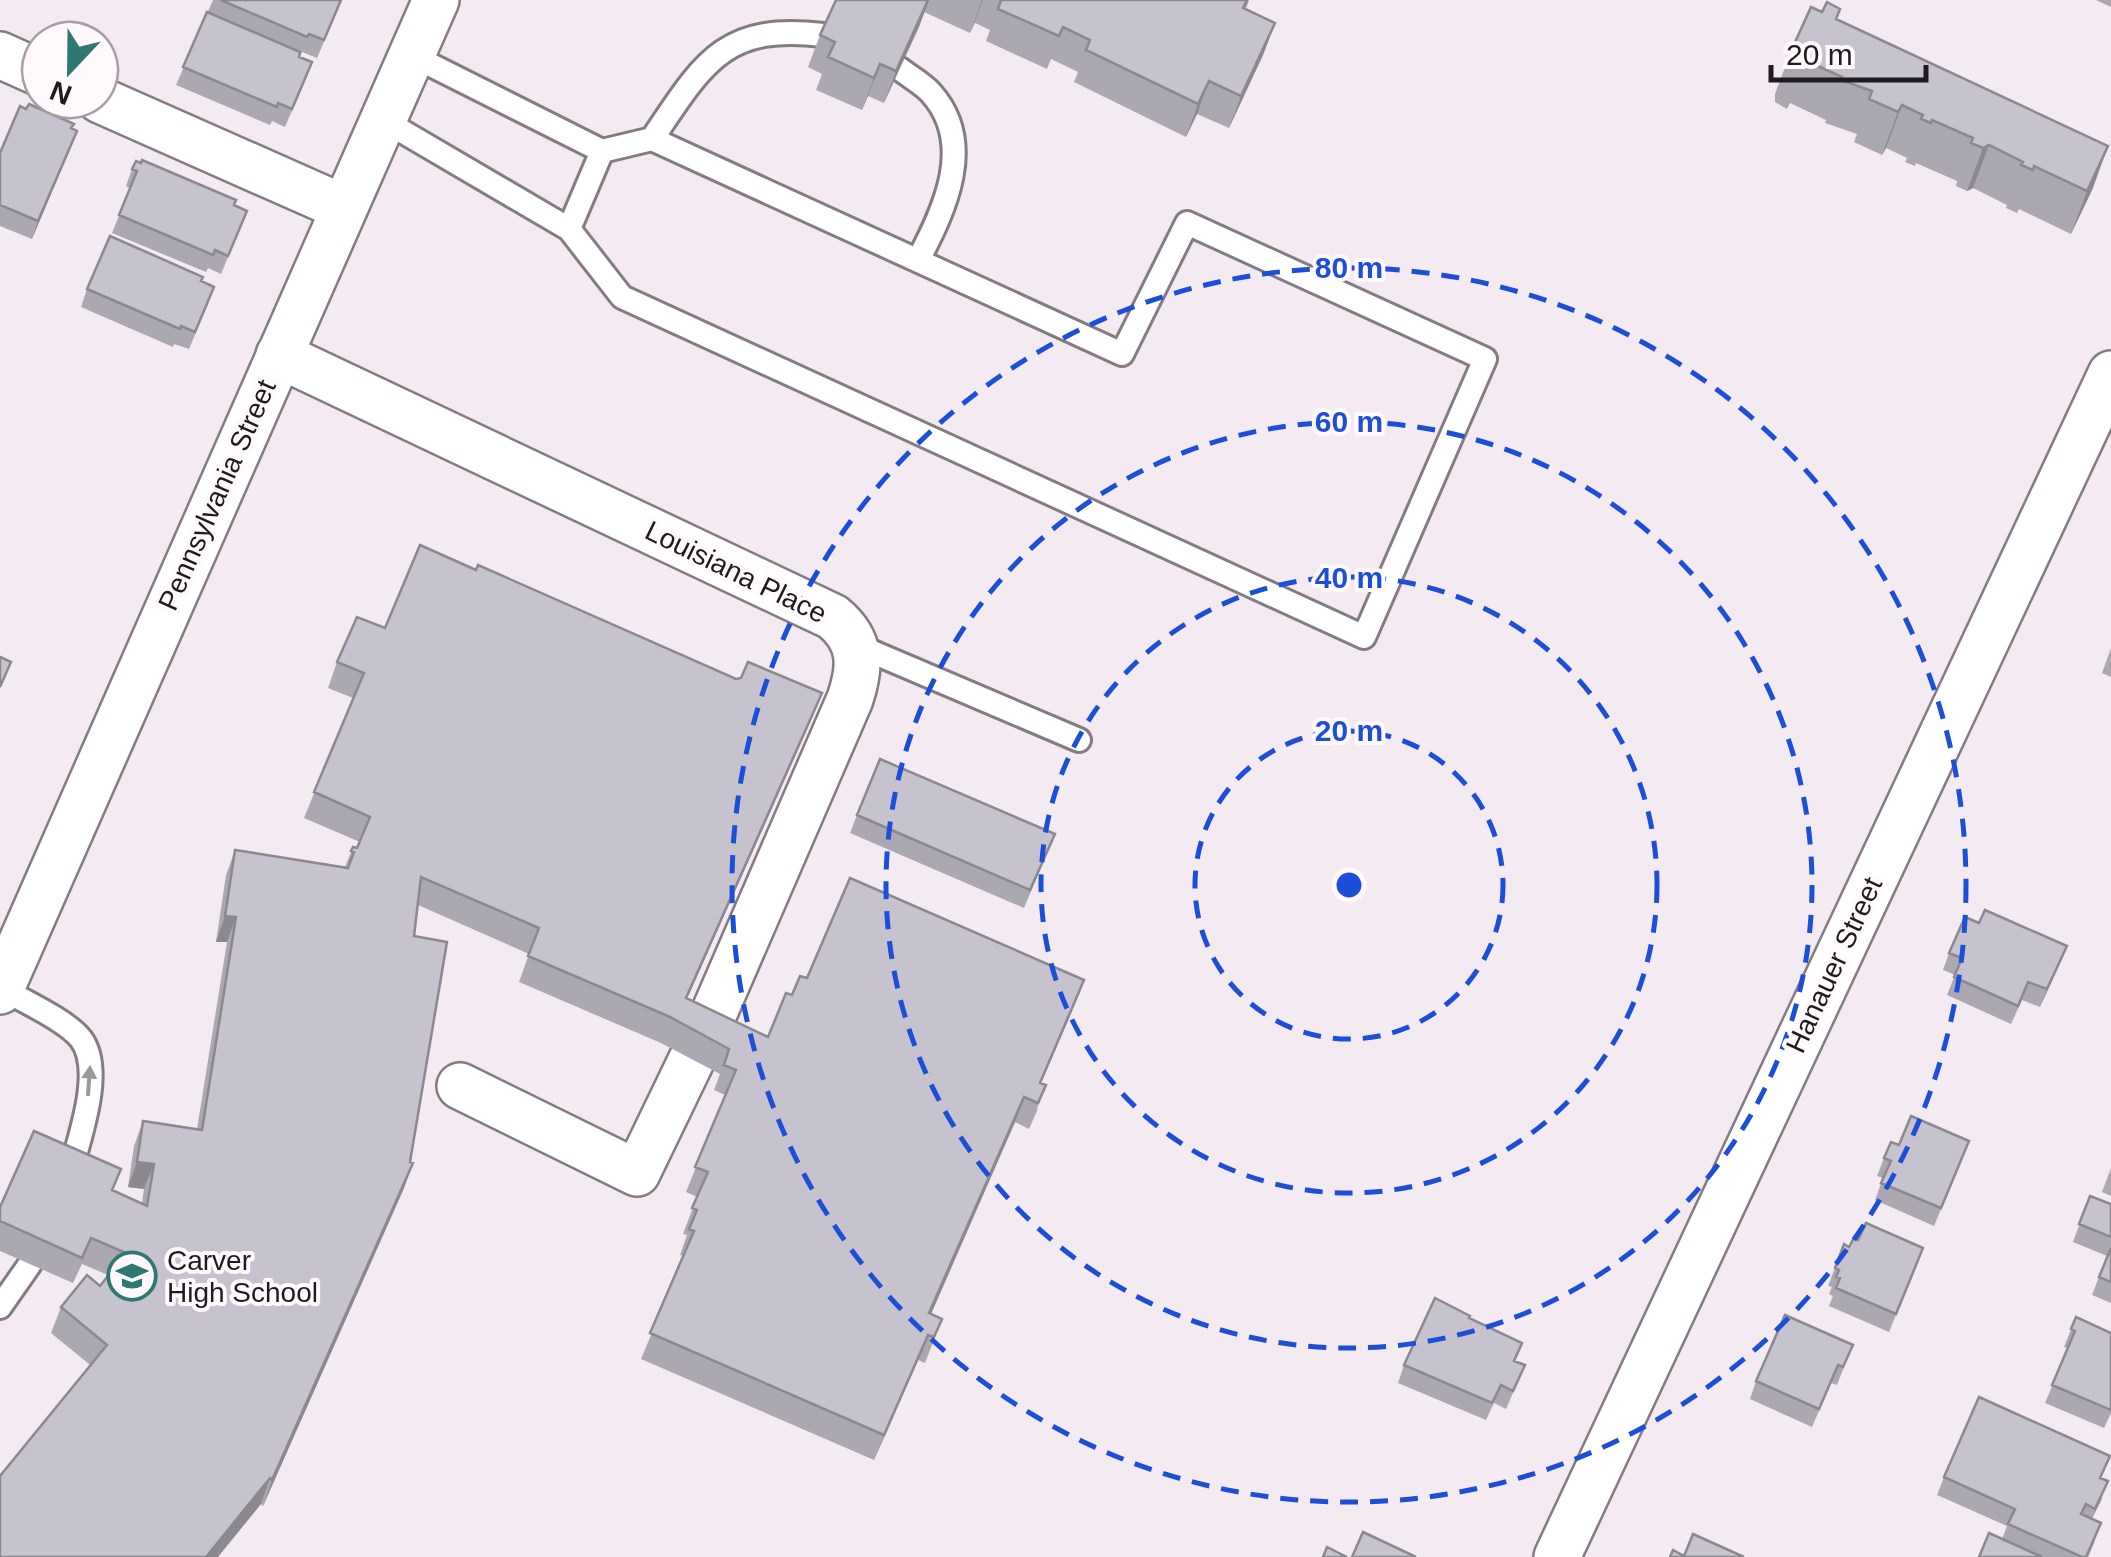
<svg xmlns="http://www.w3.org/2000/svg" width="2111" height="1557" font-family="Helvetica,sans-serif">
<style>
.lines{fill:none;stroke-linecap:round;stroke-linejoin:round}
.lane-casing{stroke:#857c83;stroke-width:28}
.street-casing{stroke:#857c83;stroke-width:50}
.lane{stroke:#fff;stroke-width:22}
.street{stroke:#fff;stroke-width:45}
.wall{fill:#aba8b1}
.shaded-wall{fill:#8b8890}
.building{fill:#c7c3ce;stroke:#8b8890;stroke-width:2.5}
.oneway{fill:#9a9899}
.ring{fill:none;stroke:#1d4ed8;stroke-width:5;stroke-dasharray:18 12}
.labels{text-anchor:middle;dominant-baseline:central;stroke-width:8;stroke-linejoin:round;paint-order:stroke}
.street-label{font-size:28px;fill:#1e1a1d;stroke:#fff9fe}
.poi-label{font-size:28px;fill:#1e1a1d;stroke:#fff9fe;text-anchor:start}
.centre{fill:#1d4ed8;stroke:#fff9fe;stroke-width:5}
.ring-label{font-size:30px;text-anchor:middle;font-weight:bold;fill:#1d4ed8;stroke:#fff9fe;stroke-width:8;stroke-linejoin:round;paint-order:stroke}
</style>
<rect width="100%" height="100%" fill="#f4eaf2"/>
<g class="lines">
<g class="lane-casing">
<path id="lane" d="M900,69C910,77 923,84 931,93C976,143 945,209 918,260
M383,120L569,229L622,297L1364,637L1485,359L1187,223L1122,354L652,139L602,151L411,55
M652,139C703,63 724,23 823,35
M569,229L602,151
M856,645L1079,740
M1,988C23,1001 66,1020 81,1039C105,1071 78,1141 69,1177
M0,1307L30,1264"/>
</g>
<g class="street-casing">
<path id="street" d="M0,55L40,73
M100,100L344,208
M279,355L833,617C862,641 861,666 850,699L704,1036
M0,991L436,0
M460,1086L637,1173L692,1059
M1557,1557L2111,374"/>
</g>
<use href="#lane" class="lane"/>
<use href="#street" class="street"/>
</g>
<path class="wall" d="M213,0H342L317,58L302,52L301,55H300L299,57L305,80L285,127L272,121L270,125L176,85Z
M836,0H1249L1246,9L1275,23L1263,55L1229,128L1197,114L1186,137L1074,82L1078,72L1051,59L1047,69L986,41L990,30L975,23L970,33L924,12L884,103L868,96L862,110L816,90L822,74L808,67L820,35Z
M2096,0H2111V7Z
M1837,19L2093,188L2071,234L2019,209L2017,213L2006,208L2007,205L1973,188L1967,191L1956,186L1957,181L1916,163L1915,166L1905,162L1907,158L1886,148L1882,155L1854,142L1857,134L1825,123L1826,120L1790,103L1787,109L1775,102V94L1791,51Z
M72,129L77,131L70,148L32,239L0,226V153Z
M132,169L247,211L221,274L208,268L206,272L112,233L130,188L126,186Z
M201,281L208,304L189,349L174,344L173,347L81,307L87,289Z
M476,570L736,679L822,693L812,718L687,998L768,1037L792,995L807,978L1074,1006L1041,1083L1037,1111L1029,1129L1015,1122L931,1314L942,1319L925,1363L918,1360L874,1460L641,1359L684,1256L680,1255L687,1235L683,1234L697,1197L686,1192L725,1095L714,1090L720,1074L661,1043L519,982L529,954L418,905L414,936L404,1188L263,1506L51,1333L61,1307L100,1286L108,1275L82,1264L73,1283L0,1251V1207L113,1191L142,1203L144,1189L128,1187L134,1146L143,1121L197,1129L227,942H216L226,875L235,850L345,867L353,847L357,848L360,842L304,818L353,698L328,688L337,662L385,628Z
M2111,648V677L2102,673Z
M857,815L1055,834L1024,908L850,833Z
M1979,923L2067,946L2040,1007L2022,1000L2011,1024L1947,995L1955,975L1943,970L1949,953Z
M1969,1141L1934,1226L1875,1200L1883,1178L1877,1176L1884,1158L1899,1145Z
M2111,1168V1196L2102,1192Z
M2090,1196L2111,1204V1303L2092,1295L2107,1256L2073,1242Z
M1858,1240L1923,1248L1889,1332L1829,1306L1833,1296L1829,1294L1832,1287L1828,1286L1844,1244L1849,1247Z
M2076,1317L2111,1333V1413L2104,1428L2045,1403L2068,1348L2064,1347Z
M1469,1318L1515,1361L1525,1365L1506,1409L1494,1403L1486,1420L1398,1383L1404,1365Z
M1846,1362L1837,1385L1831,1383L1812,1427L1750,1399L1756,1381Z
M1944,1477L2101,1478L2102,1499L2092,1519L2095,1541L2088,1557H1979L2002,1539L2007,1526L1937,1495Z"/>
<path class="shaded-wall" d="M929,0L919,27L884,103L896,71Z
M982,0H983L970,33Z
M1275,23L1263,55L1229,128L1241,96Z
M880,64L868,96L862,110L874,78Z
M1209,81L1197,114L1186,137L1198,104Z
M1902,105L1886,148L1882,155L1898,112Z
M77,131L70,148L32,239L38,221Z
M1989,145L1973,188L1967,191L1983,148Z
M2108,146L2093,188L2071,234L2087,191Z
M822,693L812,718L676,1023L686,998Z
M225,916L236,917L227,942H216Z
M2067,946L2060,963L2040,1007L2047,989Z
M1084,980L1074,1006L1030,1108L1040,1083Z
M1024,1097L1015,1122L920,1339L929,1313Z
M137,1162L154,1164L144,1189L128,1187Z
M413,1163L404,1188L263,1506L272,1480Z
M928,1335L918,1360L874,1460L884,1435Z
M270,1478L261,1504L218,1557H206Z"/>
<path class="building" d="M221,0H341L324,40L309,34L307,37Z
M836,0H928L896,71L880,64L874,78L828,57L835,42L820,35Z
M1001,0H1247L1243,8L1275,23L1241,96L1209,81L1198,104L1086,50L1090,40L1063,27L1059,36L998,9Z
M1827,2L1840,9L1836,19L2108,146L2087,191L2034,166L2033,170L2021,165L2023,162L1989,145L1983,148L1971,143L1973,138L1932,120L1931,123L1921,119L1923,115L1902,105L1898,112L1869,99L1872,91L1841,80L1842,77L1805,60L1803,66L1790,60L1791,51L1811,7L1822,12Z
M207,12L300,52L299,57L312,62L292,109L278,103L277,107L183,67Z
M29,104L74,124L71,128L77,131L38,221L0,205V153L20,106L26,109Z
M142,160L236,200L234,205L247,211L228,256L215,250L213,255L119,215L137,171L132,169L136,161L141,163Z
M110,236L203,277L201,281L214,287L195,332L181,326L180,329L87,289Z
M420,545L476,570L478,565L736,679L741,678L748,662L822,693L686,998L768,1037L786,993L792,995L800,976L807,978L850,878L1084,980L1040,1083L1046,1085L1038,1103L1024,1097L929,1313L942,1319L934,1337L928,1335L884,1435L650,1333L694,1231L689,1229L697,1210L692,1208L708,1172L695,1167L736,1070L724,1065L729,1049L670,1017L528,956L539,928L421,877L414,936L447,942L410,1162L413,1163L272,1480L270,1478L206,1557H0V1476L107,1345L61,1307L87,1275L100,1286L126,1253L91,1238L82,1258L0,1221V1207L34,1131L121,1169L112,1190L147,1206L154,1164L137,1162L143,1121L202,1130L236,917L225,916L235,850L348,868L354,852L351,851L353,847L357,848L370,817L314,792L364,673L337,662L357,617L385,628Z
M0,657L11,662L0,687Z
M880,759L1055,834L1030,890L857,815Z
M1985,910L2067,946L2047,989L2028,982L2018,1006L1954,977L1962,958L1949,953L1965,917L1979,923Z
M1911,1116L1969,1141L1941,1208L1881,1183L1891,1161L1884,1158L1891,1142L1899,1145Z
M2090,1196L2111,1204V1237L2079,1224Z
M1866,1223L1923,1248L1896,1314L1836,1288L1840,1278L1836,1277L1839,1270L1835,1268L1844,1244L1849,1247L1854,1238L1858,1240Z
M2111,1248V1282L2099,1277Z
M1435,1298L1470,1316L1469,1318L1522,1343L1514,1361L1525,1365L1513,1391L1501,1385L1492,1403L1404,1365Z
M1785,1315L1853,1345L1843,1367L1838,1365L1819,1409L1756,1381Z
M2076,1317L2111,1333V1410L2052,1385L2075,1331L2071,1329Z
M1979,1397L2110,1456L2100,1478L2108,1481L2095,1509L2086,1504L2081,1514L2101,1523L2086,1557H2082L2008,1524L2015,1509L1944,1477Z
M1363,1532L1416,1557H1352Z
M1989,1533L2042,1557H1979Z
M1693,1534L1744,1557H1670L1673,1550L1684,1556Z
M1327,1547L1347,1557H1323Z"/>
<defs><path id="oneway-solid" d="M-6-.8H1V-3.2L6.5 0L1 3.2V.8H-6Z" transform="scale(2.5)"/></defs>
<use class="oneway" href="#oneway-solid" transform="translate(89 1081) rotate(-86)"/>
<g class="ring">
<circle cx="1349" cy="885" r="154"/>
<circle cx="1349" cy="885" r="308"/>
<circle cx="1349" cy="885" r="463"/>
<circle cx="1349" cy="885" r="617"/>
</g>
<defs>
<g id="school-ring" transform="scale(2.5)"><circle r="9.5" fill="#fff9fe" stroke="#2f7771" stroke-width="1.5"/><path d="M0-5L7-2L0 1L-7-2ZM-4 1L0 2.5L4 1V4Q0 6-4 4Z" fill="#2f7771"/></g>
</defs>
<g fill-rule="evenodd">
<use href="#school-ring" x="132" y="1276"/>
</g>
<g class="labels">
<g class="street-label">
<text transform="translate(217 495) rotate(-66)">Pennsylvania Street</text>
<text transform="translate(736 572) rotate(26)">Louisiana Place</text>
<text transform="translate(1834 965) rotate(-65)">Hanauer Street</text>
</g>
<g class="poi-label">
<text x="167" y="1260">Carver<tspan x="167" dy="32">High School</tspan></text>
</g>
</g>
<circle cx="1349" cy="885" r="15" class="centre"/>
<g class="ring-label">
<text x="1349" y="278">80 m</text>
<text x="1349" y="432">60 m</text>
<text x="1349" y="588">40 m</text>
<text x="1349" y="741">20 m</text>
</g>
<g transform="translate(70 70) rotate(202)"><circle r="48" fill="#fff9fe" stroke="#a5a0a4" stroke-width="2.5"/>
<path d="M0-8L18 38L0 25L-18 38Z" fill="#2f7771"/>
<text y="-15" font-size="28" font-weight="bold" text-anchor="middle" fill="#1e1a1d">N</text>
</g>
<path d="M1771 65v15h155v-15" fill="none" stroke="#1e1a1d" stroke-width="5"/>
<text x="1786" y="65" font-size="30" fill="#1e1a1d" stroke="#fff9fe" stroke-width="8" paint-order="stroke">20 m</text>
</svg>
